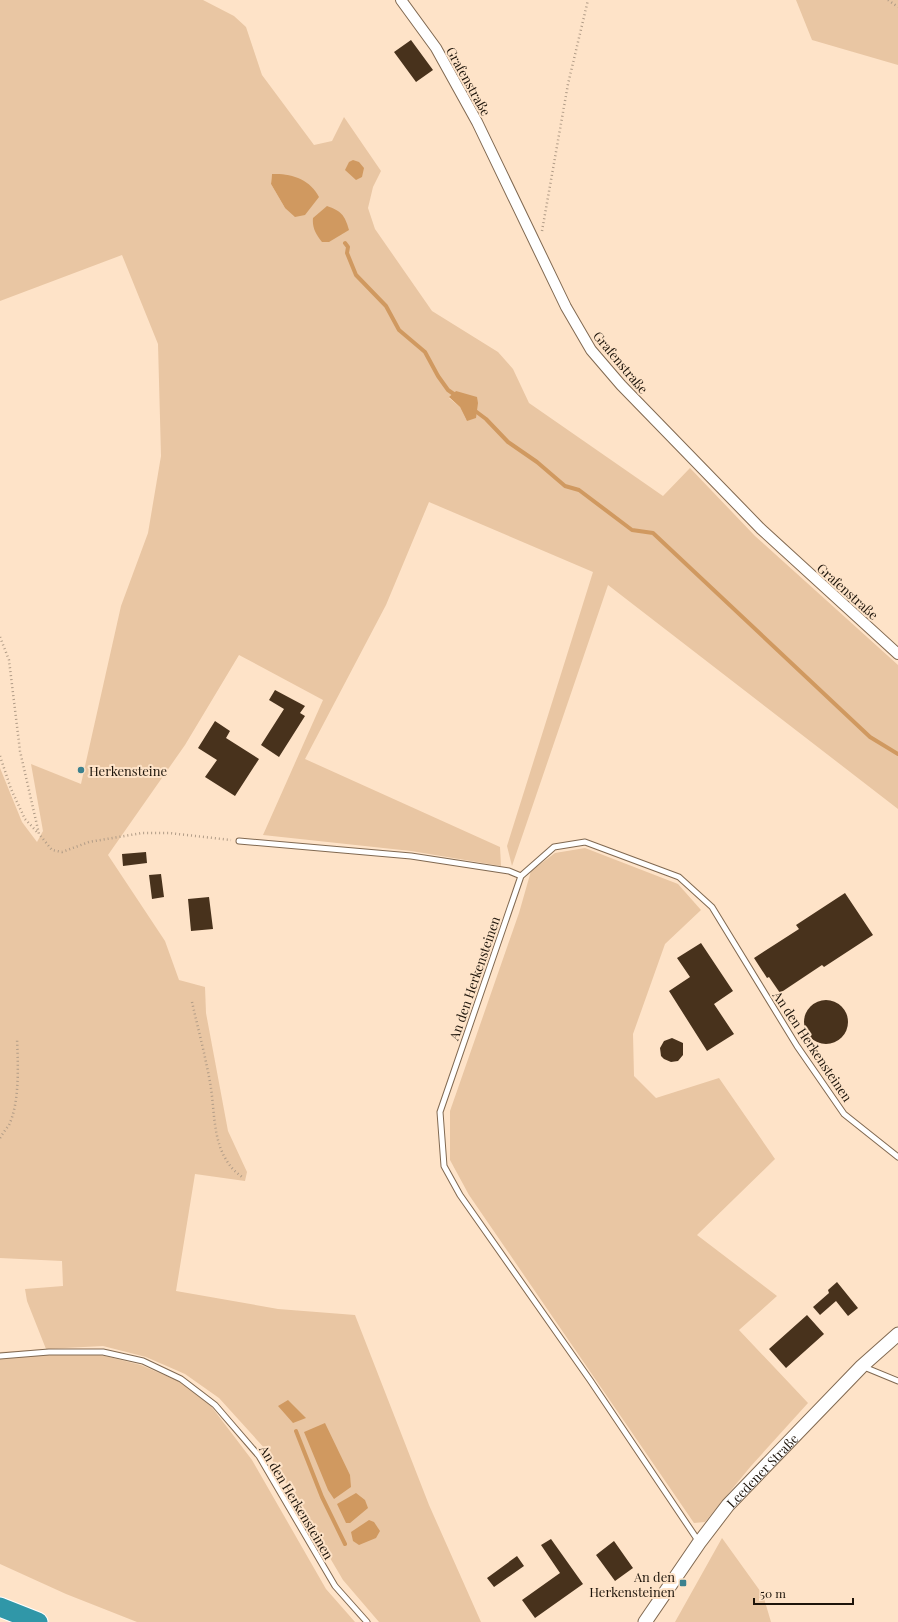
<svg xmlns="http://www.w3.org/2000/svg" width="898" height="1622" font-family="'Playfair Display',serif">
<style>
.green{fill:#e9c6a3;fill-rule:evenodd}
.water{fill:#d09960}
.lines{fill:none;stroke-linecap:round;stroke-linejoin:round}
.stream{stroke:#d09960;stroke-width:4}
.building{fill:#48321c}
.service-casing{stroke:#816951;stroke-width:7}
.minor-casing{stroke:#816951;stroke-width:12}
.tertiary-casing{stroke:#816951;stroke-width:15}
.motorway-casing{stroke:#fff;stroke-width:21}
.path{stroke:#b19c87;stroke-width:2.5;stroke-dasharray:1 3;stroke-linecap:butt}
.service{stroke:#fff;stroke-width:5}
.minor{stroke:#fff;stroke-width:10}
.tertiary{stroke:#fff;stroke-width:13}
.motorway{stroke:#3097a8;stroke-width:19}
.poi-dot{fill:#3c818e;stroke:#fee3c8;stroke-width:1.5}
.labels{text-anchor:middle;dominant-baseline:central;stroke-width:4;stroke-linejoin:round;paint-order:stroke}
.street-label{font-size:13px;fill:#1d140a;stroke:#fee3c8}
.poi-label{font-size:13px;fill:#1d140a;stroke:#fee3c8;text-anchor:start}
</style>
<rect width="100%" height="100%" fill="#fee3c8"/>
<path class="green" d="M0,0H203L234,16L246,27L262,75L314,145L332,141L344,117L381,171L373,187L368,208L375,229L432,311L498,352L513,369L529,403L663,496L690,468L755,536L898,665V809L608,585L512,866L507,846L593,572L429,502L386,605L305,759L500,847L501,866L411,851L263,835L323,700L239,655L185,745L108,855L165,941L179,980L205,987L206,1013L228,1131L247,1172L245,1181L195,1174L176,1291L278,1309L355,1315L429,1505L481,1622H379L343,1580L267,1451L219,1398L185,1374L146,1357L103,1346L46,1349L49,1355H101L141,1365L178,1381L211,1406L252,1460L326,1589L355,1622H137L66,1594L0,1564V1352L46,1349L27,1301L25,1289L63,1286L62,1261L0,1258V768L22,822L37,842L43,831L31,764L81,784L121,606L148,533L161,456L158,344L122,255L0,301ZM272,174H279L285,208L271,184ZM456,391L467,421L460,407L449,398Z
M796,0H898V65L812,40Z
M585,848L678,884L701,910L665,944L633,1034L634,1076L656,1098L719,1078L775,1159L697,1235L777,1296L739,1330L808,1403L751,1466L705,1522L694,1523L469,1195L450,1160V1111L519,913L531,871L555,853Z
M722,1538L763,1595L771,1622H675Z"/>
<path class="water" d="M353,160L359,162L364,168L362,177L356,180L345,170L349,162Z
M272,174C291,173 310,179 319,197L305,215L295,217L285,208L271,184Z
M327,206C341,211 345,215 349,230L329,242H322C316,234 312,228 313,218Z
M456,391L477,397L478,403L476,418L467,421L460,407L449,397Z
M288,1400L306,1418L293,1423L278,1406Z
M325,1423L350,1475L351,1487L334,1499L328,1490L304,1432Z
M356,1493L365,1500L368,1508L350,1523H346L337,1504Z
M369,1520L374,1522L380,1531L376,1538L359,1545L353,1541L351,1532Z"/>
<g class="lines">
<path class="stream" d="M345,243L348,247L347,253L356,275L386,306L399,330L425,352L438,376L448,390L458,397
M474,410L486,419L508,442L537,462L565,486L579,490L632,530L653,533L870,737L898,754
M296,1431L322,1497L345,1544"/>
</g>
<path class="building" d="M411,40L433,70L416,82L394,52Z
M275,690L305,706L300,713L305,716L279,757L261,745L284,709L269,700Z
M215,721L230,731L226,738L259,759L235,796L205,777L217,760L198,748Z
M146,852L147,863L123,866L122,854Z
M161,874L164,897L152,899L149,875Z
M845,893L873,935L824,967L822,965L780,993L769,977L767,978L754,958L799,929L796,925Z
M209,897L213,929L191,931L188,899Z
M701,943L733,991L714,1004L734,1034L707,1051L669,991L690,977L677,958Z
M804 1022a22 22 0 1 1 44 0a22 22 0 1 1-44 0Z
M672,1038L683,1043V1055L678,1061L671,1062L664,1059L661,1056L660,1048L664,1041Z
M837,1282L858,1308L848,1316L836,1301L820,1315L813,1307L829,1293L828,1290Z
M807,1315L824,1334L786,1368L769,1349Z
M551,1539L583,1584L535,1618L522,1600L560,1573L541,1545Z
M614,1541L633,1568L615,1581L596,1555Z
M517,1556L524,1566L494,1587L487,1578Z"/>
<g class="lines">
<g class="service-casing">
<path id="service" d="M239,841L411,856L509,871L521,876
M0,1356L49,1352H103L143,1361L181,1379L215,1405L259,1456L335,1586L367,1622
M864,1367L898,1381
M699,1542L590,1380L460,1195L444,1166L440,1112L521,876L554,847L585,842L679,877L712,907L797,1046L844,1114L898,1157"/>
</g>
<g class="minor-casing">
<path id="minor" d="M401,0L436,48L477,122L566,307L591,350L621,385L761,529L898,654"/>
</g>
<g class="tertiary-casing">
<g id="tertiary">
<path id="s1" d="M645,1622L699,1543L728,1505L862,1366L898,1334"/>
</g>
</g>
<g class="motorway-casing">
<path id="motorway" d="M0,1607L38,1622"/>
</g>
<path class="path" d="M888,0L898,7
M542,231L568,84L588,0
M0,637L9,660L20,751L39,834L52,850L62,852L89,842L142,833H169L231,840
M0,756L11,789L25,819L38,833
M192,1002C198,1028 205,1055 210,1082C215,1109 212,1141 229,1164C232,1169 237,1173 242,1177
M0,1138C3,1133 6,1129 9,1125C20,1102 18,1063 17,1038"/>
<use href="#service" class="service"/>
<use href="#minor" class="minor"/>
<use href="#tertiary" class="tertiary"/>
<use href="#motorway" class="motorway"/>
</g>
<g class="poi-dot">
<circle cx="81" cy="770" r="4"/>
<rect x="679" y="1579" width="8" height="8" rx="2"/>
</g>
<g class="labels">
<g class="street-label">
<text transform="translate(469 81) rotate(61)">Grafenstraße</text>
<text transform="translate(621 362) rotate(50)">Grafenstraße</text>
<text transform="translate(848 591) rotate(42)">Grafenstraße</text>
<text transform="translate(474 978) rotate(-71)">An den Herkensteinen</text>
<text transform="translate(813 1046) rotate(56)">An den Herkensteinen</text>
<text stroke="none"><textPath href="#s1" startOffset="192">Leedener Straße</textPath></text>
<text transform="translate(297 1502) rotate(59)">An den Herkensteinen</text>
</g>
<g class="poi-label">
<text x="89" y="770">Herkensteine</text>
<text x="675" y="1576" text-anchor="end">An den<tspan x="675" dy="15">Herkensteinen</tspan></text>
</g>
</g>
<path d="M754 1598v6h99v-6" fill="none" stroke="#1d140a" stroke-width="2"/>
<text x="760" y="1598" font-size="12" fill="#1d140a" stroke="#fee3c8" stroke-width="3" paint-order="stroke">50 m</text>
</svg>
